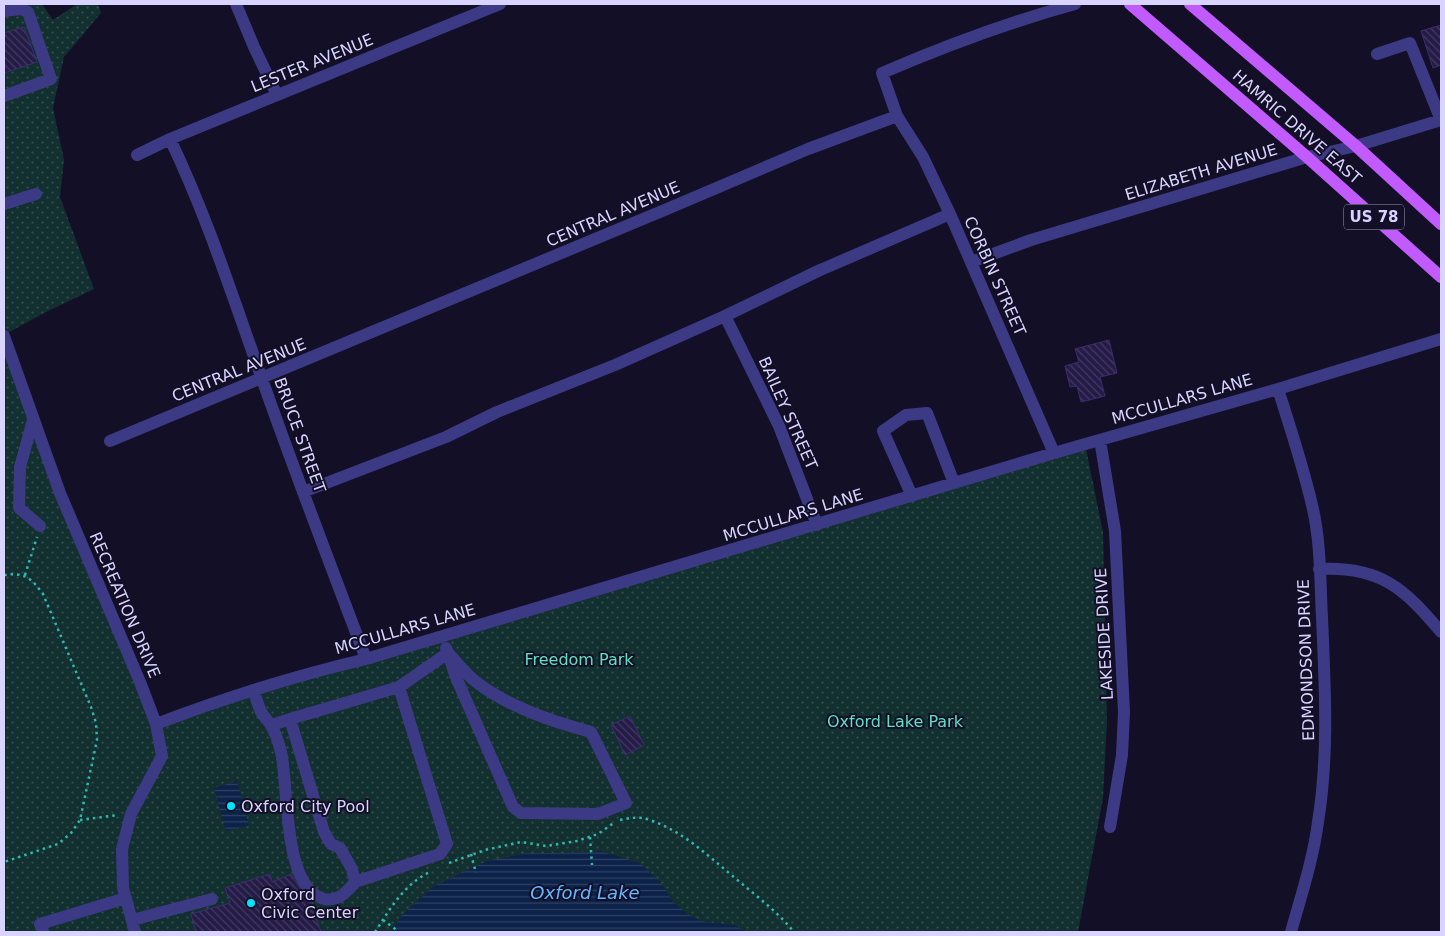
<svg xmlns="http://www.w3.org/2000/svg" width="1445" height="936" font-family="'DejaVu Sans',sans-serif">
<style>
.park{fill:url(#park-dots)}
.water{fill:url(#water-rules)}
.building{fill:url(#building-back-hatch);stroke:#3b2d73}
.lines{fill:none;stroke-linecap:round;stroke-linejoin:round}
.path{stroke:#2fb8b0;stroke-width:2.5;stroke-dasharray:2.5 4;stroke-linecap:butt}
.minor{stroke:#3d3a85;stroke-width:12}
.major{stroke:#c25bff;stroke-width:12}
.poi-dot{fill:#00e5ff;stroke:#130f26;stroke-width:2}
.labels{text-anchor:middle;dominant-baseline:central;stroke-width:4;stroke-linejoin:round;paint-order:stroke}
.shield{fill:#130f26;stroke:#9e99be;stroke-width:1}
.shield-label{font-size:15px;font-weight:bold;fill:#d9d4ff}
.street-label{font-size:16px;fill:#d9d4ff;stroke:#130f26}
.park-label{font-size:16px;fill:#5fe0c0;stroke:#130f26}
.poi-label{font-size:16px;fill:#d9d4ff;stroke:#130f26;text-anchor:start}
.water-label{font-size:18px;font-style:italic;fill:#62b6ff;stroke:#130f26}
</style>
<defs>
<pattern id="park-dots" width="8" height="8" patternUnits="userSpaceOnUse" patternTransform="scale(1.25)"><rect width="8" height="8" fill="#12302f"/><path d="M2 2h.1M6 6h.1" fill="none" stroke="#344d4e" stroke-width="1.8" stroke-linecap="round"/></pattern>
<pattern id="water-rules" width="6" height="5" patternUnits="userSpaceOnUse" patternTransform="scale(1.25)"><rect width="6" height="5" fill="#0c2248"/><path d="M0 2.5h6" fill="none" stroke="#2f4163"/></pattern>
<pattern id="building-back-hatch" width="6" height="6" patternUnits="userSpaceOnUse" patternTransform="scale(1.25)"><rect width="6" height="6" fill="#241b47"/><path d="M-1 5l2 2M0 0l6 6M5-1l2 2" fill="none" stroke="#433b63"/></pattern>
</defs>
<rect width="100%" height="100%" fill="#130f26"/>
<path class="park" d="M4,4H42L53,20L77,4H98L101,13L64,57L53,108L64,160L60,197L94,289L44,313L4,335Z
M4,336L156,724L1085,444L1103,532L1107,721L1103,798L1078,932H4Z"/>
<path class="water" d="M237,781L249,825L226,831L214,788Z
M601,851L640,863L661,883L673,902L689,915L704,922L735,925L747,932H391L402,915L434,886L487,861L528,853H564Z"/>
<path class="building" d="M1441,25V65L1433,68L1421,31Z
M24,27L37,62L4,73V33Z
M1109,340L1117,373L1100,377L1105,396L1081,402L1077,386L1070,387L1065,366L1079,362L1075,349Z
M630,716L644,745L625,755L611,725Z
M270,874L272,882L291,874L304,895L309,900L321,932H196L191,914L230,903L225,888Z"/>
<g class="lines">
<path class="path" d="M4,575C25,572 31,578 43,594L91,707L96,723L97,740L80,820L71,833L58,844L4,862
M25,575L37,537
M80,820L118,815
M620,820C630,818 639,816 650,820C684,832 707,855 735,878C755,895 777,911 794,932
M590,837L592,865
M471,854L476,873
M449,863L485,850L521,842L546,846L577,841L598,834L615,822
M383,920L398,931
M375,932C390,909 404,884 430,872"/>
<path class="minor" d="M236,4L254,47L277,95
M4,11L21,9L28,12L51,79L4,96
M1377,54L1410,43L1441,120
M170,139C207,216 233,298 262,379C295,473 331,566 366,659
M137,155L170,139L500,4
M4,204L36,194
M971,262L1031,240L1307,157L1356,146L1441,120
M725,316L779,426L817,525
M4,336L60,493L140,682L156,724L162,756L131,814L122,849L123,888L135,932
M1278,389C1290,427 1303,466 1312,505C1321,542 1320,581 1322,618C1325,687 1329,754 1318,822C1313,860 1301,896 1291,932
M33,420L20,467L19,508L40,526
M1100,440L1115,531L1124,712L1122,755L1110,827
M110,441L667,209L808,149L897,116
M1054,453L950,214L923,157L897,116L882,73C945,46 1009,22 1075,4
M303,492L446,437L497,412L615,365L725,316L818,271L950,214
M912,496L883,431L906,415L927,413L954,483
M1319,569C1380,566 1404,588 1441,632
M448,653C457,662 465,673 475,681C508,707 551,721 591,732L626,803L598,814L521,813L513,807L455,675Z
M253,690C256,697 258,705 261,712C263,716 268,720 270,724C275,731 279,744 281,752C289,787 282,888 324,899C338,902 347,892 355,882L352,869L340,848L331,844L324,832L290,719L272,725
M290,719L399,687L448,653L446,648
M156,724C224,698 294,676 366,659L1054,453L1278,389L1441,339
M355,882L440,854L447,844L399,687
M132,920L212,899
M43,932L40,924L126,898"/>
<path class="major" d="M1130,4L1307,157L1441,277
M1190,4L1356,146L1441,224"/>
</g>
<g class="poi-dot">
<circle cx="231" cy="806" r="5"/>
<circle cx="251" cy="903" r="5"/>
</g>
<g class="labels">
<rect class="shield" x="1344" y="204.5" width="60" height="25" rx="4"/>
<g class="shield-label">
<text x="1374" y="217">US 78</text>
</g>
<g class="street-label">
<text transform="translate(312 63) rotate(-22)">LESTER AVENUE</text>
<text transform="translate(1297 127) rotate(41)">HAMRIC DRIVE EAST</text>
<text transform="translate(1201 172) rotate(-17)">ELIZABETH AVENUE</text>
<text transform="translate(613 214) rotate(-23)">CENTRAL AVENUE</text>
<text transform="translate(995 276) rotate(66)">CORBIN STREET</text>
<text transform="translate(239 370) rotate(-22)">CENTRAL AVENUE</text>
<text transform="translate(1182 399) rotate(-16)">MCCULLARS LANE</text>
<text transform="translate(788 413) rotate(66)">BAILEY STREET</text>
<text transform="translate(300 435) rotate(70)">BRUCE STREET</text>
<text transform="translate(793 515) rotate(-17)">MCCULLARS LANE</text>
<text transform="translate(125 605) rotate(67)">RECREATION DRIVE</text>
<text transform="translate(405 629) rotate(-16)">MCCULLARS LANE</text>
<text transform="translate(1104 634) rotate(-93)">LAKESIDE DRIVE</text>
<text transform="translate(1306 660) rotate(-92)">EDMONDSON DRIVE</text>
</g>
<g class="park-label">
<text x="579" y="659">Freedom Park</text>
<text x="895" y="721">Oxford Lake Park</text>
</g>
<g class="poi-label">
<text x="241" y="806">Oxford City Pool</text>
<text x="261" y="894">Oxford<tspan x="261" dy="18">Civic Center</tspan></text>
</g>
<g class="water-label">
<text x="585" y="892">Oxford Lake</text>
</g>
</g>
<rect width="1445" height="936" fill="none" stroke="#d9d4ff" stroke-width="10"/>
</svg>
